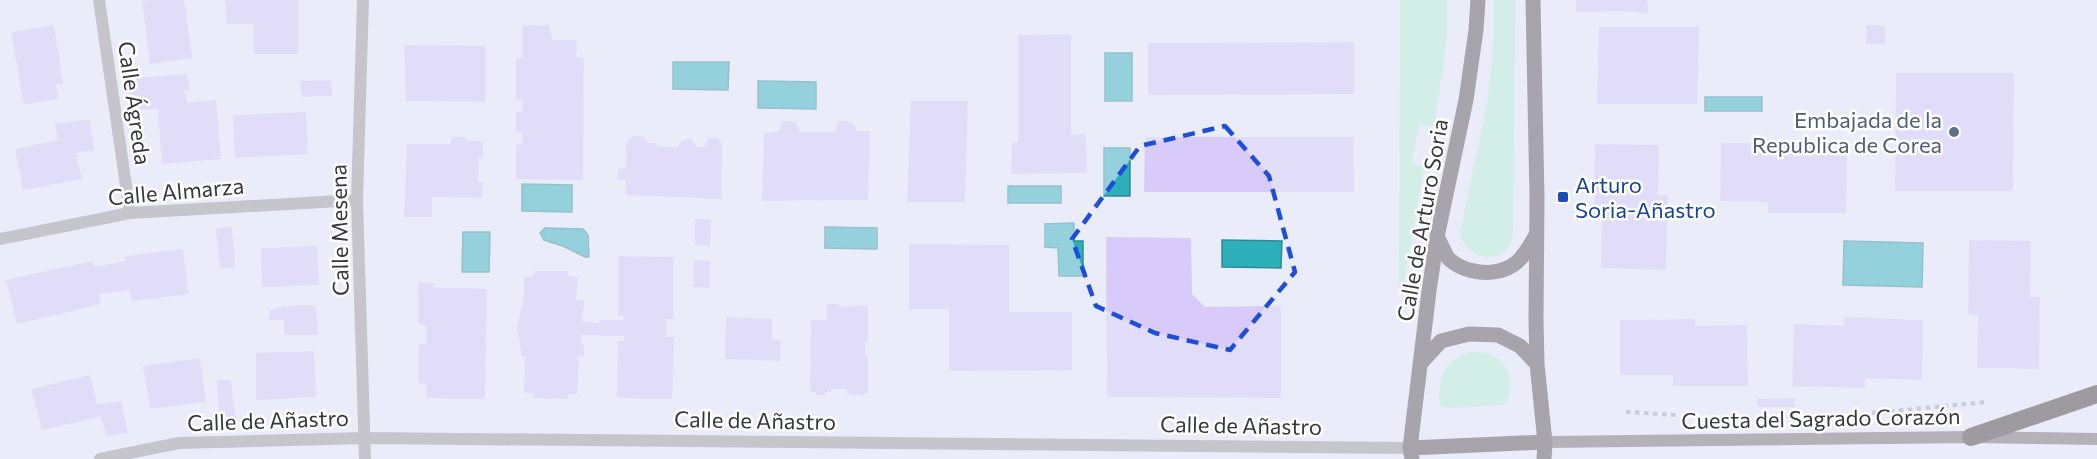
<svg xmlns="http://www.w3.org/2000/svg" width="2097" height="459" font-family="Commissioner,sans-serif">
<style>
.green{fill:#b8eed1}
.water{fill:#2db0ba;stroke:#308c94;stroke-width:1.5}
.building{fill:#d8caf9}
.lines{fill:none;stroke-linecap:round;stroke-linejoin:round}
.path{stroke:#a3a6ae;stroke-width:4;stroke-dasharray:4.5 4.5;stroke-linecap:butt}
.minor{stroke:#9b9694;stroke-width:12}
.secondary{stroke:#746c69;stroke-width:12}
.primary{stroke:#584f4c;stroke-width:15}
.motorway{stroke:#413733;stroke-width:18}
.marked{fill:none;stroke:#1d4ed8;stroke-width:4.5;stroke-dasharray:12 8;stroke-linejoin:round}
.service-dot{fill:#5c6f8a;stroke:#fff;stroke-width:2}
.transit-dot{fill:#1a4fb4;stroke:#fff;stroke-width:2}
.labels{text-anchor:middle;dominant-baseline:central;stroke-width:5;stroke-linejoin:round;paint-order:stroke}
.street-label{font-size:22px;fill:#36373b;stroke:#fff}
.service-label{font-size:22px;fill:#4e5e75;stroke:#fff;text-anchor:end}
.transit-label{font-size:22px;fill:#164399;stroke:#fff;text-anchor:start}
</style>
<rect width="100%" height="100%" fill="#eaedf9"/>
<path class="green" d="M1400,0H1447V36L1435,124L1433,126L1419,125L1412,164L1424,167L1404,282L1401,286L1399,285Z
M1494,0H1515L1513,222C1513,228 1513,235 1511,241C1501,268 1466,258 1460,234L1487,103L1494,40Z
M1469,352C1478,352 1489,352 1497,358C1511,368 1516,392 1504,405L1450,408L1440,406C1438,378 1442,363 1469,352Z"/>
<path class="water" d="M1105,53H1132V101H1105Z
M673,62H729L728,90L673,89Z
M758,81L816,82V109L758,108Z
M1705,97H1762V111H1705Z
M1104,148H1130V196H1104Z
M522,184L572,185V212L522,211Z
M1008,186H1061V203H1008Z
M1074,223V241H1083V276H1059L1058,248L1045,247V224Z
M825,227L877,228V249L825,248Z
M545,228L583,229L588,235L589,257H585L563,246L544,240L540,233Z
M463,232H490L489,272H462Z
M1222,240L1282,241L1281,268L1222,267Z
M1844,241L1923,243L1922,287L1843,285Z"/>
<path class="building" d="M152,0H184L192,58L150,64L142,1Z
M225,0H298V54H254V24H227Z
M1576,0H1647L1648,14L1624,11L1576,12Z
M54,25L63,84L56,85L58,99L24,105L11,32Z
M549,25L552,40H577L576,57L584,58L583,180L516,179V145L522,144V132H516V112H522V99L516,100V59L522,58V26Z
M1866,25L1885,26V44H1866Z
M1599,27H1699L1697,104H1597Z
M1071,34V135L1086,134L1087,173L1011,174L1012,143L1018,142V35Z
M1354,42V94L1148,95V43Z
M404,45L486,46V102L406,101Z
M1896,73H2014L2013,191H1895Z
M187,74L190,90H184L187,103L216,100L221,159L162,164L158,109L131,110L126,79Z
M331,80L332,96L302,97L300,81Z
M911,101H968L965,202H907Z
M306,112L308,154L235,158L233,115Z
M90,119L94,150L76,153L82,179L23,190L15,149L58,140L55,124Z
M843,120L854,124L856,131H870L868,200L762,201L764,133L778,132L783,122L789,121L796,122L800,132H835L837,124Z
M633,136H641L646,139L647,143H657V146L678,147L681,141L689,139H692L696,147H705L708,138L717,137L722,144L721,199L626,195V180H617L618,169L626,168V146L628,140Z
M451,137H466V141H483V157L479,156L478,182H482V198L432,197V217H404L407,144H451Z
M1145,137H1353L1354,192H1144Z
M1721,143H1793L1792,152H1847L1846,213H1768V202L1720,201Z
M1595,144L1659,145L1658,195H1668L1666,270L1601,268L1602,216H1594Z
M695,219H711L710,246L695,245Z
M232,227L235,268L220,269L216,228Z
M1106,237L1191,238L1192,294L1205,307L1281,306V398L1107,397Z
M1969,240L2031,241L2030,297H2040L2039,369L1977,368L1978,315L1968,314Z
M909,244L1009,245V312H1072V370L949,371V309H909Z
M317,246L319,285L262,287L261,248Z
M183,249L189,294L132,301L129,290L99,294L101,304L17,324L6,280L93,261L94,267L126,261V256Z
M618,256L673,257V319H666V337H674L672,399L617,398L618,341H624V336H600V335H581V345L584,344V357L579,356L577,394H568V399L533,398V394L524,392L525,357H522L517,327L524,296V277H533L534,271H568V276L578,277L576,300H584L582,321L596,323L600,322L601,320H624V316H618Z
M694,260L710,261L709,288L694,287Z
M418,282L434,283L433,287L487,289L485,399L426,398V384L418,383L419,344H426V327L418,323Z
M827,304H839V307L868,305V342H865V356H868V393H864V396L847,393V389H831V392H825V395H816V392H810L811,320H827Z
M316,305L318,335H284V320H269L270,310L284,306Z
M726,317L772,319V340H781L780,361L725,359Z
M1844,317L1923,320L1922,380L1865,378V388L1792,386L1794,324L1844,326Z
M1695,319V326L1747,325L1748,386H1673V375H1620V320Z
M314,351L316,397L256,400V353Z
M200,358L206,402L150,409L143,366Z
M90,375L97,404L121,401L128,433L108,436L100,417L42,430L31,389Z
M217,380H231L235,417L219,418Z
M1794,398V407H1757V399Z"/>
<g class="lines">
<path class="path" d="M1626,412L1676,415
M1872,413L1987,402"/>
<path class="minor" d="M99,0L130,213
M363,0L357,200L365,459
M0,239L130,213L357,200
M100,459L179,443L365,438L1410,448"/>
<path class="secondary" d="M1545,442L1971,437L2097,439"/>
<path class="primary" d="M1533,0L1537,198L1536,319L1537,364L1545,442L1544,459
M1437,237C1441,243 1444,252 1448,258C1464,274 1495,277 1513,265C1524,258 1530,245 1536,235
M1422,362L1441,341L1469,334L1498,335L1520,346L1537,364
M1410,448L1545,442
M1412,459L1410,448L1429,291L1437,237L1466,100L1476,30L1478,0"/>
<path class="motorway" d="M1971,437L2097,394"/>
</g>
<path d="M0 0H2097V459H0ZM1225,126L1269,176L1295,272L1230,350L1155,333L1096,306L1072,239L1140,146Z" fill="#eaedf9" fill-opacity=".55" fill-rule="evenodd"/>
<path class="marked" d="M1225,126L1269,176L1295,272L1230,350L1155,333L1096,306L1072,239L1140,146Z"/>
<circle class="service-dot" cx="1954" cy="132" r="6"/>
<rect class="transit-dot" x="1557" y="191" width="12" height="12" rx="3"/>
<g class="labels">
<g class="street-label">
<text transform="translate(135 103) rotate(82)">Calle Ágreda</text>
<text transform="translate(176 191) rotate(-5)">Calle Almarza</text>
<text transform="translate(1422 220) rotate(-80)">Calle de Arturo Soria</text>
<text transform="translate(339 230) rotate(-91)">Calle Mesena</text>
<text transform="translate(1821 418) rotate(-1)">Cuesta del Sagrado Corazón</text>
<text transform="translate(268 420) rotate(-2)">Calle de Añastro</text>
<text transform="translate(755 420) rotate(1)">Calle de Añastro</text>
<text transform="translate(1241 425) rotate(1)">Calle de Añastro</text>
</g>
<g class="service-label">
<text x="1942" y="119">Embajada de la<tspan x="1942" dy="25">Republica de Corea</tspan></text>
</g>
<g class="transit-label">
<text x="1575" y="184">Arturo<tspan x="1575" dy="25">Soria-Añastro</tspan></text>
</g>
</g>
</svg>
